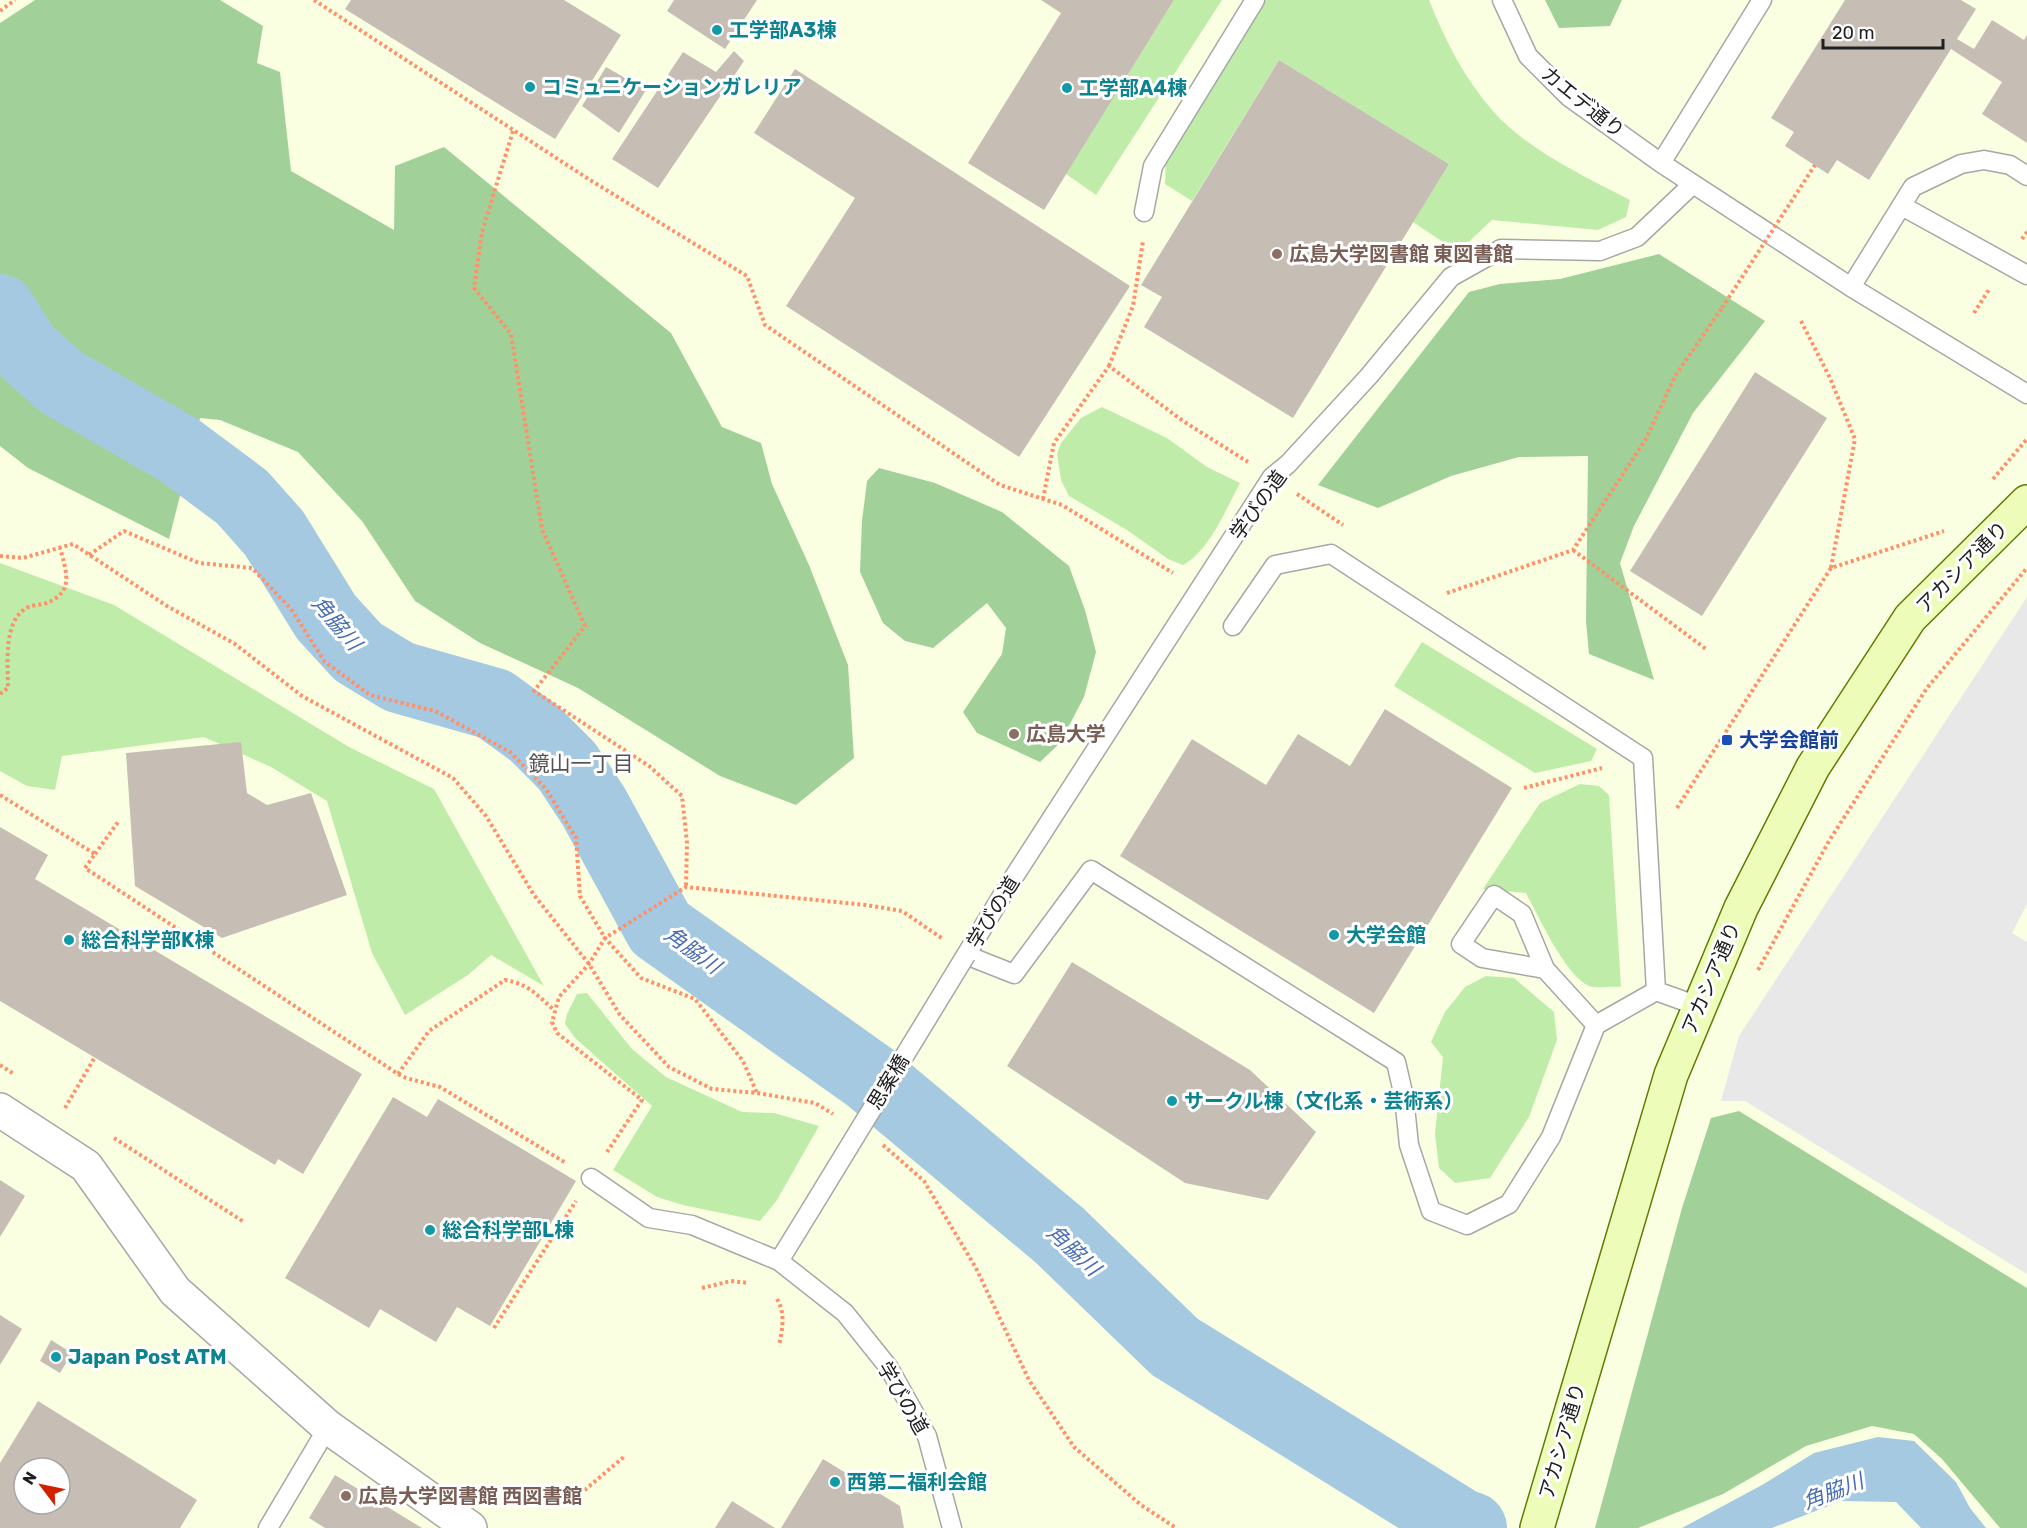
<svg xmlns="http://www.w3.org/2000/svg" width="2027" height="1528" font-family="Rubik,'Noto Sans JP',sans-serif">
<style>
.education{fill:#faffe1;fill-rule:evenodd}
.grass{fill:#c0ecaa}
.forest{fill:#a1d199}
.parking{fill:#e8e8e8}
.water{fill:#a5c9e0}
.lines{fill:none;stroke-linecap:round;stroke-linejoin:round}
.river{stroke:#a5c9e0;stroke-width:72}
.building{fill:#c6beb5;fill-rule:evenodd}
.lane-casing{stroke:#a7a7a7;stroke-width:21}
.street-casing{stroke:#a7a7a7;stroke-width:36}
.secondary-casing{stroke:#5c7d01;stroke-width:36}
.path{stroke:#ff9069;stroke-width:4;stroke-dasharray:3 3;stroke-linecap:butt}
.lane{stroke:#fff;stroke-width:18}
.street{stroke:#fff;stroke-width:33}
.secondary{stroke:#eefcb9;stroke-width:33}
.lane-bridge-casing{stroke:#a7a7a7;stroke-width:21;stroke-linecap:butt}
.path-bridge{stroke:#ff9069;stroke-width:4;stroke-dasharray:3 3;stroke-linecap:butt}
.lane-bridge{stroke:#fff;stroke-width:18}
.culture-dot{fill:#0f9aa8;stroke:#fff;stroke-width:2}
.education-dot{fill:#8d6e63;stroke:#fff;stroke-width:2}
.transit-dot{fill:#1a4fb4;stroke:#fff;stroke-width:2}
.labels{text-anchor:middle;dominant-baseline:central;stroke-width:6;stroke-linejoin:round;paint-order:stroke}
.culture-label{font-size:20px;font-weight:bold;fill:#0d838f;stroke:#fff;text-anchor:start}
.street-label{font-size:20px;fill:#202020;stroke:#fff}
.education-label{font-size:20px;font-weight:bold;fill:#785e54;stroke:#fff;text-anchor:start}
.transit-label{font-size:20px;font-weight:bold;fill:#164399;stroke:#fff;text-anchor:start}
.water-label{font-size:21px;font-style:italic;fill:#486db4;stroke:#fff}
.neighbourhood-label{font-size:21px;fill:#535353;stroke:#fff}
</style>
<rect width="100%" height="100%" fill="#f1efe6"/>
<path class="education" d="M0,0H2027V1528H0ZM24,1468H60V1504H24Z"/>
<path class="grass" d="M1174,0H1222L1096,195L1066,174Z
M1263,0H1429C1445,40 1464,78 1493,111C1527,150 1584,176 1630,200L1626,217L1598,230L1492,220L1458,252L1413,222L1449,164L1279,60L1192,201L1165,184L1166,156Z
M1102,407L1167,438L1207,467L1240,483C1226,509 1210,550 1183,565L1168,559L1127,530L1069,496L1061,480L1057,454L1061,443L1081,418Z
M0,563L114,605L349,747L434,789L544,986L491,955L468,975L405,1015L372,953L327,801L271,767L204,737L62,756L55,790L27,786L0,771Z
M1422,642L1597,749L1591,761L1535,773L1394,686Z
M1580,784L1599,786L1609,795L1621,987C1612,986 1597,989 1589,986C1565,975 1539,917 1526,893L1483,889L1540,803Z
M1486,976L1514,978L1554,1012L1557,1040L1529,1117L1490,1178L1455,1183L1439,1168L1435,1134L1443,1057L1431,1042L1445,1012L1465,987Z
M587,993L632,1049L666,1077L742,1112L774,1113L819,1126L777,1200L760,1221L683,1205L657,1197L613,1170L652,1106L575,1038L565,1024L567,1014L577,994Z"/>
<path class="forest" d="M35,0H220L263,26L257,63L280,72L291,171L394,230L395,166L444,147L671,333L722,427L761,443L772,484L809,565L848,665L854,758L796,805L720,776L578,688L480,643L415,601L362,521L298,452L220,420L200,418L169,539L28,468L0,446V23Z
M1545,0H1622L1610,26L1559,28Z
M1659,254L1765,321L1693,413L1634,526L1620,563L1654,680L1589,654L1586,621L1588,456L1519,457L1451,476L1378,508L1318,485L1469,292L1500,284L1560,279Z
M879,468L935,483L1002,512L1069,566L1085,610L1096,652L1084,697L1060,743L1040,762L977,733L963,712L1002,654L1006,628L987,603L933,648L905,641L883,623L860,572L862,521L867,481Z
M1739,1111L2027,1288V1528H2000L1942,1459L1914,1434L1872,1426L1806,1446L1723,1494L1638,1528H1595L1682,1208L1711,1118Z"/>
<path class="parking" d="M2027,597V904L2012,933L2027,942V1274L1745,1101H1721L1739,1036Z"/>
<path class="water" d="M1878,1437L1914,1441L1956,1482L1970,1508L1986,1528H1921L1896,1502L1841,1501L1772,1528H1682L1762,1485L1814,1453Z"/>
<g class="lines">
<path class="river" d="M0,310L24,349L61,382L179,450L242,497L274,533L326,617L358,652L399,677L494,704L534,733L567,766L594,807L660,928L871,1078L1059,1235L1175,1347L1462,1525L1471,1528"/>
</g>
<path class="building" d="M351,0H564L621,35L555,139L345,9Z
M674,0H757L725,49L667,11Z
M1041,0H1174L1044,210L968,163L1061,13Z
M1845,0H1961L1976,9L1957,39L1974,49L1992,20L2024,40L2027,35V143L1982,114L2002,82L1951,49L1869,180L1837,160L1828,174L1785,146L1794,132L1771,118Z
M734,51L744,61L658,188L612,159L683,52L716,72Z
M1279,60L1449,164L1293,418L1144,327L1162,297L1141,285Z
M606,67L646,90L619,133L582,106Z
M795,69L1130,286L1019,457L786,306L855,198L754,133Z
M1755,372L1827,418L1702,616L1630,571Z
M1385,709L1512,788L1374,1013L1120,856L1192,739L1266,785L1298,734L1350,766Z
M241,742L247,793L267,805L311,793L347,895L222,938L135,886L126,753Z
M0,827L48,855L35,879L362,1074L303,1174L278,1159L275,1165L0,1001Z
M1072,962L1250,1070L1316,1132L1268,1200L1185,1183L1007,1066Z
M393,1097L427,1117L438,1099L576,1181L490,1326L457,1307L436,1342L380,1309L369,1328L285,1278Z
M0,1180L25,1196L0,1237Z
M0,1315L22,1329L0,1365Z
M51,1340L72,1353L60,1373L40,1361Z
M38,1401L197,1500L180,1528H0V1463ZM24,1468H60V1504H24Z
M823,1459L900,1506L904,1528H781Z
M335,1475L422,1528H325L309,1518Z
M732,1501L775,1528H715Z"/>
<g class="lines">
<g class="lane-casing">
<path id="lane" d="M1502,0L1528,56L1569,97L1661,163L1851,287L2027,394
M1661,163L1762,0
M1902,206L2027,275
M1144,212L1153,166L1255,0
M1851,287L1913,187L1961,164L1984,160L2010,165L2027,176
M1233,626L1275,565L1331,554L1643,758L1656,991L1698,1006
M1545,969L1482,958L1461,944L1494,895L1522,914L1545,969L1596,1025L1656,991
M1596,1025L1551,1137L1509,1204L1467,1225L1431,1211L1409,1145L1404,1097L1396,1062L1091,870L1014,974L966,955L1008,886L1272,477L1288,464L1369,376L1451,277L1501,249L1600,251L1637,237L1693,184
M591,1178L649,1218L692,1225L779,1261
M811,1209L779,1261L845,1313L889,1368L927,1436L952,1528
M268,1528L328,1427"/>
</g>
<g class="street-casing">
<path id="street" d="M0,1110L86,1166L175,1291L328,1427L470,1528"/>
</g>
<g class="secondary-casing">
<path id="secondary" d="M1537,1528L1671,1075L1741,908L1813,767L1910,618L2027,502"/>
</g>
<path class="path" d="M314,0L590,180L747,276L765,325L1000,485L1062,505L1173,573
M0,11L15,0
M513,131L482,232L474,288L511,334L542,529L585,626L534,691L649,766L682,796L687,843L686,887
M2022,239L2027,232
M1974,313L1990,288
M1801,321L1830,378L1855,439L1831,568
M1109,366L1133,306L1143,241
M1993,479L2027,439
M1297,494L1343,525
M1043,499L1054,443L1109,366L1183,421L1248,462
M1573,550L1706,649
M89,555L124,531L199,563L252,568L291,609L325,662L370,695L435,711L510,752L546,789L576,838L580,896L605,938L641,978L695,999L743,1061L757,1093
M0,556L23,558L73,544L167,606L235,644L302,696L453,778L486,816L534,895L589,964L620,1015L669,1067L712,1089L757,1093L815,1103L833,1114
M1447,593L1573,550L1646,439L1675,376L1722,308
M0,694L8,688C8,665 3,623 25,609C30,605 40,605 47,603C75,591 66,571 60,548
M1524,788L1602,768
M0,795L95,854L85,868L398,1074L406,1078L440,1087L566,1163
M1677,808L1831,568L1944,531
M95,854L118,822
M1758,970L1829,841L1927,688L2027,568
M0,1065L14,1074
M398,1074L429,1031L505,980C529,984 538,996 555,1011
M65,1108L95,1057
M114,1138L244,1222
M883,1145L924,1181L976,1268L1029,1380L1074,1447L1141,1505L1176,1528
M607,1152L642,1100L557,1033L552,1022L559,997L589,964L605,938L686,887L866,905L902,911L943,939
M702,1288L731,1281L749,1283
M777,1299C786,1314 782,1331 779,1346
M494,1328L576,1201
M580,1494L625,1456"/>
<use href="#lane" class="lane"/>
<use href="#street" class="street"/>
<use href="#secondary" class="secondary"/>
<g class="lane-bridge-casing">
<path id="lane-bridge" d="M811,1209L966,955"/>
</g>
<path class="path-bridge" d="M1722,308L1815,165"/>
<use href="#lane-bridge" class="lane-bridge"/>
</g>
<g class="culture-dot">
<circle cx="717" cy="30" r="6"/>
<circle cx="530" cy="87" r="6"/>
<circle cx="1067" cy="88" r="6"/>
<circle cx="1334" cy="935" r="6"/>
<circle cx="69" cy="940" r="6"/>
<circle cx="1172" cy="1101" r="6"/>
<circle cx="430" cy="1230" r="6"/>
<circle cx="56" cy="1357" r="6"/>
<circle cx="835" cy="1482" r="6"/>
</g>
<g class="education-dot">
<circle cx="1277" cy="254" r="6"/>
<circle cx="1014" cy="734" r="6"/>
<circle cx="346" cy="1496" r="6"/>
</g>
<rect class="transit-dot" x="1721" y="734" width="12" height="12" rx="3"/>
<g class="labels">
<g class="culture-label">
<text x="729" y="30">工学部A3棟</text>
<text x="542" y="87">コミュニケーションガレリア</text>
<text x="1079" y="88">工学部A4棟</text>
<text x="1346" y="935">大学会館</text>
<text x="81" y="940">総合科学部K棟</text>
<text x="1184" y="1101">サークル棟（文化系・芸術系）</text>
<text x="442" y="1230">総合科学部L棟</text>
<text x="68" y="1357">Japan Post ATM</text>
<text x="847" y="1482">西第二福利会館</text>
</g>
<g class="street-label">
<text transform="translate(1583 102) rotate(39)">カエデ通り</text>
<text transform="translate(1258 505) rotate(-54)">学びの道</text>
<text transform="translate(1962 567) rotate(-45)">アカシア通り</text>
<text transform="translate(993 912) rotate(-58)">学びの道</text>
<text transform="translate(1711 978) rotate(-67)">アカシア通り</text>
<text transform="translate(888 1082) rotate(-59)">思案橋</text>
<text transform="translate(903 1398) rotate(60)">学びの道</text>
<text transform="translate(1562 1441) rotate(-74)">アカシア通り</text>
</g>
<g class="education-label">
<text x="1289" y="254">広島大学図書館 東図書館</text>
<text x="1026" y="734">広島大学</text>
<text x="358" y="1496">広島大学図書館 西図書館</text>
</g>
<g class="transit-label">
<text x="1739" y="740">大学会館前</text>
</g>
<g class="water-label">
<text transform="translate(337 623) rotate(50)">角脇川</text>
<text transform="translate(693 950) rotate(36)">角脇川</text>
<text transform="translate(1074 1250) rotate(43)">角脇川</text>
<text transform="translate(1833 1491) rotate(-21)">角脇川</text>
</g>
<g class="neighbourhood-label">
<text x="581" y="763">鏡山一丁目</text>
</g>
</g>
<g transform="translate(42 1486) rotate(302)"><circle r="28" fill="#ffffff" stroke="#a6a6a6" stroke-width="1.5"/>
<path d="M0-4.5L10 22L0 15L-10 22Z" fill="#d02100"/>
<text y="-9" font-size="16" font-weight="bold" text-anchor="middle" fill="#202020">N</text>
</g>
<path d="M1823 39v9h120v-9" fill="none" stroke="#202020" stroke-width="3"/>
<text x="1832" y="39" font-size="18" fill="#202020" stroke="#ffffff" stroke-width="4.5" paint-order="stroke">20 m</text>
</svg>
